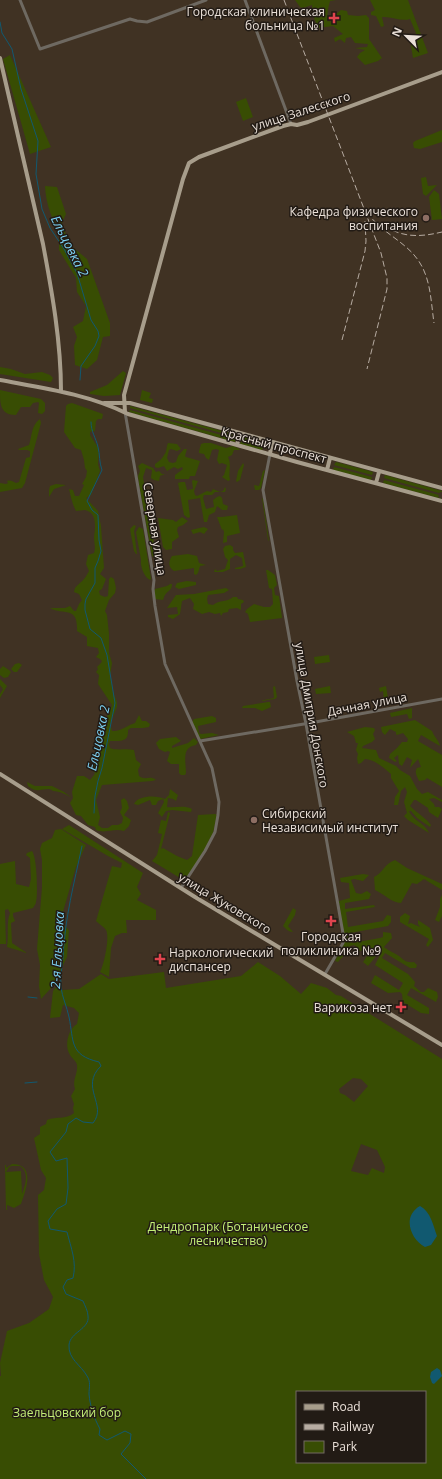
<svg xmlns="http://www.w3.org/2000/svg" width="442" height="1479" font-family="'Open Sans',sans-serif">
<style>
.green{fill:#384d03;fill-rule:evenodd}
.water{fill:#115970}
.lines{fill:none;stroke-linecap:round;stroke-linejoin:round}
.stream{stroke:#115970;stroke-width:1}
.minor{stroke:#6e6961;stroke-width:3}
.major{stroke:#a79d8b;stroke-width:4}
.rail{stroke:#b7aca2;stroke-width:1;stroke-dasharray:6 3;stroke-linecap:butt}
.health-dot{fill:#e0444e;stroke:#221b15;stroke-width:1.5}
.education-dot{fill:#8d6e63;stroke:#221b15;stroke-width:1.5}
.labels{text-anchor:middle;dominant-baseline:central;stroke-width:3;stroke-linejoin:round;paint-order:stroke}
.poi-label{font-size:12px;fill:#eae0d8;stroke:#221b15;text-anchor:end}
.street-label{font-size:12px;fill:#eae0d8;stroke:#221b15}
.park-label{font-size:12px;fill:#c3ef77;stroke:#221b15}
.water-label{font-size:13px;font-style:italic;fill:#7cd0f1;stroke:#221b15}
</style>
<rect width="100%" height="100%" fill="#403223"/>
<path class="green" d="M295,0H336L330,1L328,9L327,21L334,22L335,15L341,10L347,11L348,15L358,16L366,15L369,18V39L382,58L378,61L365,65L357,57L360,53L365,50L355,48L367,47L368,44L355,43L351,37L346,38L345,43L340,39L335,42L334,38L343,34L333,26L318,28L313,15L312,5L303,8L300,7Z
M370,0H408L428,53L413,58L410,40L414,38L416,33L410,19C401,22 392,16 382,17L384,26L381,27L376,16L371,15V12L375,10Z
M10,55L51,147L30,154L3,59Z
M246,98L253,117L243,121L236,102Z
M442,130V142L420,149L414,148L413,143L415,141Z
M426,177L428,186L437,185L426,196L423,194L421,178Z
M45,186L57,187L66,214L62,223L69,244L87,259L110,323V336L103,337L97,360L87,369L75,365L74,346L77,337L73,327L83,321L86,306L77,292L76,278L59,250V240L61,236C52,219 46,205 45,186Z
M434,190L439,194L442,219L433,220H432L429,197Z
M0,367L11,369L25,374L42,372L50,375L53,378L51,382L0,374Z
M123,371L126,373L120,395L104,396L90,394V392L107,385Z
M0,390L41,399L45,403V411L42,414L38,413L39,403L38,402L33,403L30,407H21L16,415C0,415 0,404 0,390Z
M142,390L151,393L149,398L153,399L152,403L140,400Z
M72,403L103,414L102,419H98L96,421L95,431L90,432V435L99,449L98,464L100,471L91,495L86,498L98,511L101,526L104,568L100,574L106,579L102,589L99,591L100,595L105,597L108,596L109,579L111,577L114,579L116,588L115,593L109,600L105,611L107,615L109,634V653L112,663L110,676L113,692L117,702V707L111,721V727L112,731C121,732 127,725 135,723L139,715L142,721H146L150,724L149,727L143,728H131L128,730C129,743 119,741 110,741L109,744L110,748C117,751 126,748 134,750L136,760L141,764L138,770L139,776C145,781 150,775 156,780L152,781L102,785L96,800L100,817L98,825L102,828H108L112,825H118L122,823L123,818L120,812L122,808L121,800L124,798L127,801L129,808L124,815L131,820L129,826L124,831C113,828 106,834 96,830L95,827L88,825L81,816L76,815L70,803L73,798L72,792L77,776H84L90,780L94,775L95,773L93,771C92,766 95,764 98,760L97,738L106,731V729L104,724L112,705L98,684L99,675L96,672L98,669L97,667L101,663L102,661L100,659L96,657L99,653L98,648L87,646V637L77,631C78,605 64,616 50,608H65L70,606L74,611H76L79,604L82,600L79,594L74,592C75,585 79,585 84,579C86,577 87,574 89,571L86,564L88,555L94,553C96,547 94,543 94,537C95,529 98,513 85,510C82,510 79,511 76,511C72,503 71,497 69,489L73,490L75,496H79L84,485L82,484L86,477L87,471L85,468L84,460L81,450L75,448L64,432L66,406L68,404Z
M130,406L237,435L236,437L130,408Z
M130,410L236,439L235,442L129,412Z
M40,419L41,423L25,483L22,488L0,492V483L6,484L8,483L7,481C11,480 12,481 16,483L19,482L26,458L30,457V451L27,450H19L18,449L29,445C32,437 31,425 40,419Z
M242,436L261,441L264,444L263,445L241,439Z
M241,441L263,447L262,450L240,444Z
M168,443L177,444L181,449L177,451L171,449L169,450L167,458L169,462L173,463L176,462L178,456L184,449H187L185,456L186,457L200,461L195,476H190L189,479H175V475L183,469L182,467L178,469L174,467L167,471L164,466L158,468L155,467V464C159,461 162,459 164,455C167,452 166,447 168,443Z
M204,443H211L226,448L233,446L240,449L239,450H234L232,455L228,457C232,465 228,472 230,480L228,481L222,477L224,475L227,465L222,463L219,464L217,460L219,450L216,449L212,450L209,460L206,458L204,454L199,453V451L201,444Z
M336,462L373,472L372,475L334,465Z
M142,463L153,468L156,472L159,471L162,474H165L160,476L159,481L154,480L151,478L152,470L146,468L143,477L156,556L155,558L152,556L139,484L138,476L140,471L138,466Z
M243,463L244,465L240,480L237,482L236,481L238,471Z
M334,467L372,477L371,480L333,470Z
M265,470L261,488L259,490H255L254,485L259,486L263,471Z
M385,475L442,491V492H440L439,493L384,478Z
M193,480L198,481L194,491L195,495L197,496L207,491L211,492L213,489L220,492L223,491L225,487L226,489L225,492H215L212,495H204L203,498L206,509L214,507L213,500L217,497L220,496L222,498L223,504L228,506L227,510H222L217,506L215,512L209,515L207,522H204L200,498L188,500L190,517L188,518L184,515L178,483L181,482H185L187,490L193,489L192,481Z
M384,480L439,495L438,497L442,499L383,483Z
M56,484L66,485L54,489L49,497V490L50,486Z
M262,498L263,499L269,541L268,540Z
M237,515L240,533L227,536V542L223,543L224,532L237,530L224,532L223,529L222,530L217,517H222Z
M182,517L188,521L183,525L178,527L177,530L179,537L172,542V549L166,550L163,547L158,518L173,520L176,522Z
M134,525L136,526L134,531L137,554H136L134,551L130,529Z
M139,527L143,529L151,579L150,580C144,577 140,566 141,560L136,532Z
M204,527L208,529L204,534L200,532L193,534L191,530Z
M230,545L233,547V550L235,553L243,552L246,567L240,569H235V568L243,566L242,558L236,555L230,559V569L223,572H214L215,569L217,571L225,569L228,560L225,557L223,549L225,546Z
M188,554L197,556L199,563L206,565L200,566L198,573L196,575L194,574V568L174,571C168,567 168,562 172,556Z
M266,570H268L275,575L277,585L274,588L275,595L279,596L282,618L250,622L248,614L245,612L247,609L254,604L264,607H270L273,604L272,589L269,588Z
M187,581L196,582V585L179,589L175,587L177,583Z
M170,584H172C172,591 168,590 165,595C164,596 164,598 163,600L155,599L154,592L155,589L167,586Z
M226,588L229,590L224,593L208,595L207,599L208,604L213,605C219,600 228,602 233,597H237L238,599L243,600L244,602L241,604V610L237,608L229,609L228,612L223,613L221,616L220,613L215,614L209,612L202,614L193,609L194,604L190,598L182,601L180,614L173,619L168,617V615L178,614L177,607L167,608L176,595L194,594Z
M329,655L330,662L315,664L314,657Z
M19,663L22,665L17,672H14L11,669L15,664Z
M3,666L9,670L11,672L8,677L4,678L0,675V669Z
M0,679L7,686L0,698V694L3,689L0,685Z
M275,686L277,697L275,699L259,701L274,698L273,687Z
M330,686L331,693L316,694L315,689Z
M386,686L388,698L384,700L383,691L380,692L379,688Z
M268,702H270L271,707L262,711L255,708H242L243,706Z
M412,708V718L409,719L407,714L391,717L390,713Z
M212,716L216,718V722L198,726L199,733L201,734L212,733L219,735L200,739L192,722L194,719Z
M415,720L432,731C434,737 439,740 440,746L421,735L418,741L442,755V787L427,778L425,780L419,781C417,776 414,773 417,768L421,767L418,759L410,768L412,760L407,757L402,766L399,764L398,755L394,758L397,761L395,762L389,758L390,754L397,748L402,742H407L408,739L403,733L397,735L396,734V732L390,729L385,735L382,732L381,727Z
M365,727L374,728L375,730L373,734L375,739L372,742L363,746L362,748L376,750L379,758L396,766L400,770L410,776L417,789L422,794L428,792L442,800V802L434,798L429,799L434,804L435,807H439L442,809L438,818L429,812L428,808L416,800H414L410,806C416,812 427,819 431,825L430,827L417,818L411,811H409C413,821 425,823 429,833L408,820L404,816L407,813L404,802L407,792L405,787L401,791L398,805H394L395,797L399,791L391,778V774C384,768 374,759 365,759L361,763L358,764L357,758L358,754L356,750L358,743H356L354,736L347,732Z
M176,737L181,741L172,746V748L188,743L194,738L198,742L196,745C181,747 186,762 186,773L185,775H181L179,773V764H171L167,761L170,752L168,751L165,752L159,749L156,743L160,739Z
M27,782L35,786H52L64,792L72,798C65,794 62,792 54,791C52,791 51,789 49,789C40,789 36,793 28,786Z
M170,789L178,795L176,801L173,799L168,798L167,807C176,808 184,805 192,809L191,812L172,810L166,811L162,817L158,813L164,802L163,799L158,801L156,805H152L150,800L138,805L134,804C138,795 157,795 165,799L169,795Z
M168,812L170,813L161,849L163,848L177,856L187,860L192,856L198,815L215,814L217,815L213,833L205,849L185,881L152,861L157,855L162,834L158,833L161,820L166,821Z
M69,825L143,873L137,887L141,894L137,900L156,910V920H126L127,933H122L115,936L111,948L109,977L100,972C104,965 110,937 106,930C104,927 99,924 96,921L112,866L121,868L122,863L108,856L62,829Z
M61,829L86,845L76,867L60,922L69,930L67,957L53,986L41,999L39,986L40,965L37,949L42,887V860L40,849L42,843L52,838L55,830Z
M32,851C37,857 38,894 36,902C36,904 34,906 33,908L13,913V916L15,921L11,923L12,943L27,953L7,947C9,935 6,923 10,913L8,909L5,910L6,944H0V864L15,861L16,884L29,887L31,879L30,858L26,855L27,853Z
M395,860L407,868L442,884V890L424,879L417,884L412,883L401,903C392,903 384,894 375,890L374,877C383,873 384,864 395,860Z
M363,874L369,875L363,881L354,879L351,880L356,893L361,894L367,891L371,894L369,899L345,903V909L374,905L375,907L346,912L348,927L383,921L387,915L391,916V922L388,926L350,933L352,943L380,938L383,937V932L391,933L392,938L384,947C389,951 395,953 399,956C404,960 406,963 414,962L417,965L416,968H410L385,953L382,958L408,974L415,982L414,986L421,992H424L428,988L437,992L438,997L436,1002L411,988L407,995L429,1008V1014L421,1013L403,1002L402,994L400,992L388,993L371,983L375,975L399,990L403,983L375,965L380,955C375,944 367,951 359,951L358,948L354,945L350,946L345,954L338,962L335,961L344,943L339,901L350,898L349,883L341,882L340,878Z
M442,895V916L439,922L435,920L440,907V899Z
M293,908L296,910L295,915L288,926L293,932C289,932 286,929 283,926Z
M405,913L410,916L408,924L411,923L420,927L418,924V920L430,928L433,940L428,947L426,945L429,939L400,922V917Z
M371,950L376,953L377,955L368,966L363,962Z
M258,962L280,976L301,994L311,983L327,988L336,995L341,996L442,1059V1479H0V1376H1L0,1363L7,1331L29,1323L49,1309L53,1297L44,1280L39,1254L38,1195L44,1190L46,1178L41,1170L34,1138L40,1134V1127L46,1124L47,1120C57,1116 65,1120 74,1113L73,1108L74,1104L71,1096L75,1089C72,1080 78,1074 77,1065C76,1060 72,1059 70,1055C64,1046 68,1029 77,1024L79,1013L74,1008L63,1005L60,1017L50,1018L53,991L57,986L62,990L79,989L101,974L109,979L164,972L166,988L241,976ZM353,1078L361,1079L368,1086L354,1102L345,1095L340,1093L339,1089ZM361,1144L377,1150L385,1167L384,1173L372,1168L368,1175L351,1171ZM297,1392H425V1462H297Z
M12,1164C36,1164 26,1190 21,1204L14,1208L7,1205V1210H6L5,1165H6V1168ZM12,1166H20C30,1173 25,1185 22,1194L21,1171L6,1172L9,1167Z"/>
<path class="water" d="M420,1206C431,1212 433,1225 437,1236L431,1245L425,1247C410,1239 402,1216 420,1206Z
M437,1368L440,1370L442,1376L434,1384L432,1383L430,1377L431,1372Z"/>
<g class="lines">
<path class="stream" d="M0,22L2,33L12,49L21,89L38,141L36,174L42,209L50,228L64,249L77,273L91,320L98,331L99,336L95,346L81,366L80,380
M91,422C91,432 96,438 98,447C100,455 99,462 102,470L87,501L92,510L98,515L99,540L101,551L98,561L95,568V583L86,599L85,604V610L90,629L101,638L107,655L115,703L102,768L98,781L95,796L94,813
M82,846C74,884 65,917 63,957C62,967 60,978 61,987C62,997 67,1007 69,1017C74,1041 69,1055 99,1062L101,1066C79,1087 108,1105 93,1123L83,1122L76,1118L68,1124L66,1132L50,1152L56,1161L67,1158L68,1188L66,1204L57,1209L48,1221L50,1229L67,1232C71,1248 77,1262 73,1278L67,1280L63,1287L66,1294L83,1301C85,1306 88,1311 88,1316C90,1329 70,1332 69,1345C68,1359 81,1365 87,1376C91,1382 89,1387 89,1394C90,1406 94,1418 100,1429L99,1435L107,1440L125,1431L131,1434L130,1443L121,1454L146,1479
M28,997L37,998
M25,1083L37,1082"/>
<path class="minor" d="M20,0L40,49L130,19L137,21L147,22L206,0
M245,0L291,124
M125,412L154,580L153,589L155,606L165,664L212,768L219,802L218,815L215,832L205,851L181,888
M270,454L263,490L297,681L306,724L344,939L343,943L325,974
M200,741L310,723L442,699"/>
<path class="major" d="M0,58L43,244C52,292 61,342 61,391
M0,380C43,388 88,394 128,414L297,462L442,501
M104,403H130L442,488
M125,412L124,395L183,179L189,163L199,157L283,126L291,124L297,125L308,122L442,72
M237,445L240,433
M270,454L272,442
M327,470L330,458
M376,483L379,472
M0,774L195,897L442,1045"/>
<path class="rail" d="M284,0L381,253L387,278V289L367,369
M367,212C380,232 405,241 418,260C431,278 431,303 434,323
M385,226C403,238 421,237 442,232
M342,340L365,251L366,241L365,221"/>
</g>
<g class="health-dot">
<path d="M332 12h4v4h4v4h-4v4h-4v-4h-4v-4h4z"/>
<path d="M329 915h4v4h4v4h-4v4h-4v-4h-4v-4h4z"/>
<path d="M158 953h4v4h4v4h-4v4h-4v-4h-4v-4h4z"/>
<path d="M399 1001h4v4h4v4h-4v4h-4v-4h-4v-4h4z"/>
</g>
<g class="education-dot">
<circle cx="426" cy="218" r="4"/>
<circle cx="254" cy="820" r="4"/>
</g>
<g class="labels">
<g class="poi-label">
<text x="325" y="11">Городская клиническая<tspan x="325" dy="14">больница №1</tspan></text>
<text x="418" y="211">Кафедра физического<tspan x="418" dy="14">воспитания</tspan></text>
<text x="262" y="813" text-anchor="start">Сибирский<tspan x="262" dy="14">Независимый институт</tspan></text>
<text x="331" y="936" text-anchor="middle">Городская<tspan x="331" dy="14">поликлиника №9</tspan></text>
<text x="169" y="952" text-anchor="start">Наркологический<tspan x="169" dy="14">диспансер</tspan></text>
<text x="392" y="1007">Варикоза нет</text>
</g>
<g class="street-label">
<text transform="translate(301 111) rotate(-18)">улица Залесского</text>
<text transform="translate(274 445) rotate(15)">Красный проспект</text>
<text transform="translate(155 529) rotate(81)">Северная улица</text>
<text transform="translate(367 704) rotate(-11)">Дачная улица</text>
<text transform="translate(312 715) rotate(80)">улица Дмитрия Донского</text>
<text transform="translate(225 903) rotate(31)">улица Жуковского</text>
</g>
<g class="park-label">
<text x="228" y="1226">Дендропарк (Ботаническое<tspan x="228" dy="14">лесничество)</tspan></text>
<text x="67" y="1412">Заельцовский бор</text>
</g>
<g class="water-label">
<text transform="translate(70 246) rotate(63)">Ельцовка 2</text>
<text transform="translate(98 738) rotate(-78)">Ельцовка 2</text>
<text transform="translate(57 950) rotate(-87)">2-я Ельцовка</text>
</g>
</g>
<rect x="296" y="1391" width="130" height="72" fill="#221b15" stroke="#726a63"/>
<rect x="304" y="1404" width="20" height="6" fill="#a79d8b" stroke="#726a63"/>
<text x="332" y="1411" font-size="12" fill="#eae0d8">Road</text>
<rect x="304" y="1424" width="20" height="6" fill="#b7aca2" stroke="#726a63"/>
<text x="332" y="1431" font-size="12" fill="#eae0d8">Railway</text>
<rect x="304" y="1441" width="20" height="12" fill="#384d03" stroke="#726a63"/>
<text x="332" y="1451" font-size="12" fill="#eae0d8">Park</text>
<g transform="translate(406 36) rotate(294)" stroke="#221b15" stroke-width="3" paint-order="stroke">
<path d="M0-3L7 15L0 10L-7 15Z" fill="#eae0d8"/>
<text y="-6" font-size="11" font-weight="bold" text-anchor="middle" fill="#eae0d8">N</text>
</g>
</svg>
